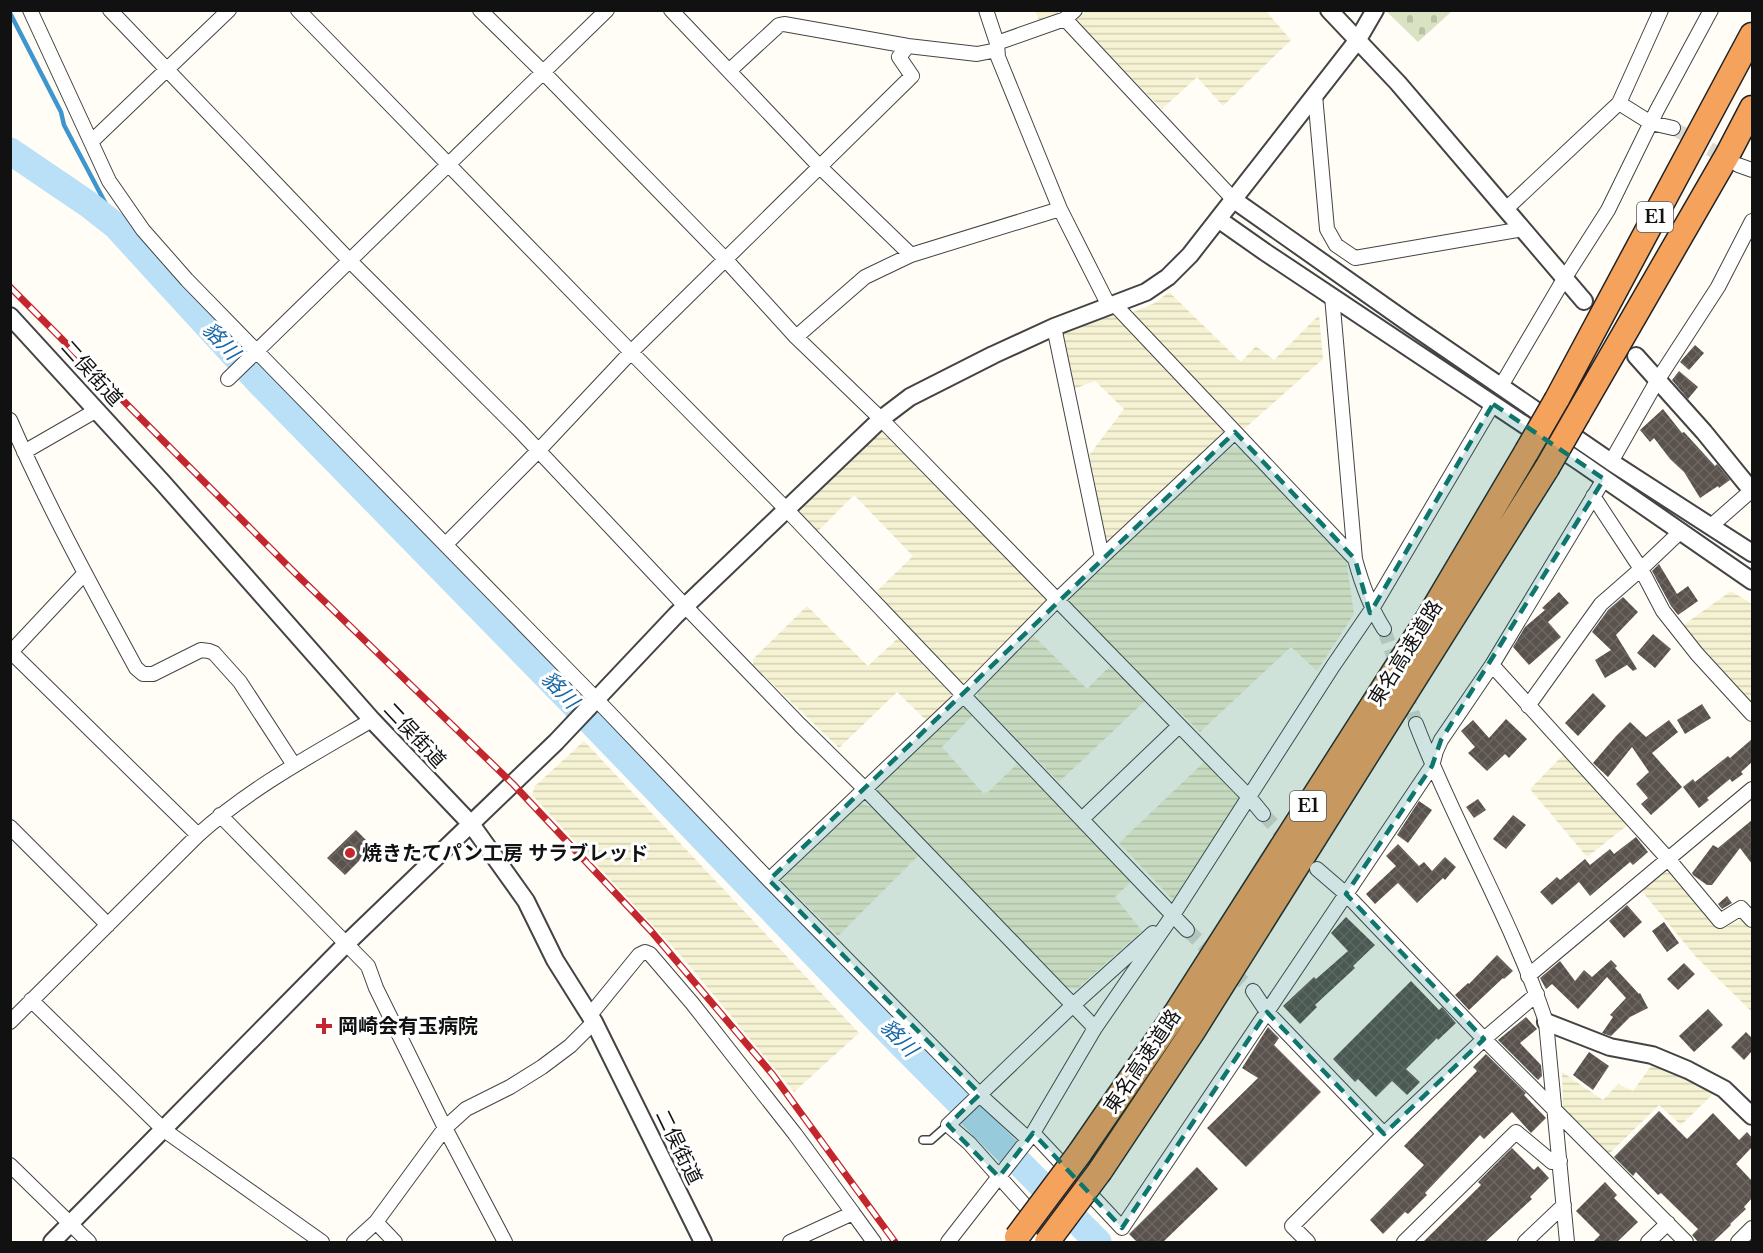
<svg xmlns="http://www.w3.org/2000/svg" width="1763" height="1253" font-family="'Libre Baskerville','Noto Sans JP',serif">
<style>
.farmland{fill:url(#farmland-rules)}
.cemetery{fill:url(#cemetery-stones)}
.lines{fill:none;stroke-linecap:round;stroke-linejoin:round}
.stream{stroke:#3f96cf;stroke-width:4.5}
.river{stroke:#b9e0f7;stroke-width:27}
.building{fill:url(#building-cross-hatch)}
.minor-tunnel{stroke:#dbdad3;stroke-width:14;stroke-dasharray:14 7;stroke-linecap:butt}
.service-casing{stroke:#444;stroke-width:10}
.minor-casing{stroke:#444;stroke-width:16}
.tertiary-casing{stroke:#444;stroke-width:20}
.motorway-casing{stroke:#222;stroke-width:27}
.service{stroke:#fff;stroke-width:7}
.minor{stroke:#fff;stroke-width:14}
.tertiary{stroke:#fff;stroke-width:16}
.motorway{stroke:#f5a25d;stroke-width:24}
.rail-casing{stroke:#c4262e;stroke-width:7}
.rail{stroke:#fff;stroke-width:4.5;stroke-dasharray:14;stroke-linecap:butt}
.motorway-bridge-casing{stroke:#222;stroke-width:27;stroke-linecap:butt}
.motorway-bridge{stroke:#f5a25d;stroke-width:24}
.marked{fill:#0f766e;fill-opacity:0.2;stroke:#0f766e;stroke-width:4.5;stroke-dasharray:12 8;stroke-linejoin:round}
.poi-dot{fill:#c4262e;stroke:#fff;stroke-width:2}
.labels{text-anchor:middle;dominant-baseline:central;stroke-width:6;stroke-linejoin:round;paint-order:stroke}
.shield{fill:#fff;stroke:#585858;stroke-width:1.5}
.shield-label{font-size:18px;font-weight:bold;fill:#111}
.street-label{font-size:20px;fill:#111;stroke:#fff}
.poi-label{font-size:20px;font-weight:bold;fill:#111;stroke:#fff;text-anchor:start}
.water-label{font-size:21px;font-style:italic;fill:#1768a6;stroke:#fff}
</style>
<defs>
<pattern id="farmland-rules" width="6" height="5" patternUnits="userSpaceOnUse" patternTransform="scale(1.5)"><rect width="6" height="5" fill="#f6f3d4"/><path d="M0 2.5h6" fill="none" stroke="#d2cfb5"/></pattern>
<pattern id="cemetery-stones" width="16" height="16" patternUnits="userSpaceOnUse" patternTransform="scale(1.5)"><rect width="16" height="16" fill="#d9e3c4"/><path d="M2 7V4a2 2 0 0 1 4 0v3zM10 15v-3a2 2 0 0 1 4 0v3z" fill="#b9c2a7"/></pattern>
<pattern id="building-cross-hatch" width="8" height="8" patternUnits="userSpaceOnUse" patternTransform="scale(1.5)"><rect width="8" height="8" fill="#5a524d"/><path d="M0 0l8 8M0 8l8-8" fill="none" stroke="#6d6662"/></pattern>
</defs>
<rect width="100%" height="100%" fill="#fffdf5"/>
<path class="farmland" d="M1035,11H1067L1039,20Z
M1086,11H1266L1291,40L1223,106L1197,77L1162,109L1075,21Z
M1169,292L1241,362L1256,346L1274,360L1319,315L1323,359L1244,429L1131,313L1155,303Z
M1114,315L1226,430V436L1107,548L1087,458L1124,409L1095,381L1071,390L1060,338L1064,333Z
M885,432L1047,600L1046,606L967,683H961L874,594L913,556L854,495L817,532L796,512L875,434Z
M1231,447L1241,448L1346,557L1354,614L1317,671L1291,647L1200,732L1066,603L1067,597Z
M1731,591L1752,604V703L1682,626Z
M807,606L868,666L898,638L953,693L952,700L928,722L897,692L839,748L753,665V659Z
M1033,635L1087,689L1111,665L1145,701L1059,782L977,698L980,686Z
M968,707L974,714L942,747L983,793L988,792L1017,764L1133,880L1115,897L1142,931L1077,989L1066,987L878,793V787L957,709Z
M584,741L859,1033L794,1092L683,958L532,795L535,786Z
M1564,754L1629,824L1587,857L1530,789Z
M1204,762L1239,799L1173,900L1119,843Z
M861,804L873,807L920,854L838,936L781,880Z
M1663,872H1672L1722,929L1742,919L1752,930V1012L1696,957L1640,889Z
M1654,1062L1693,1080L1713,1094L1681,1125L1659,1105L1609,1154L1583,1126L1563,1109L1562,1072L1603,1100L1618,1084L1633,1091Z"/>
<path class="cemetery" d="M1386,11H1452L1418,42Z"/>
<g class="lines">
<path class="stream" d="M10,13L61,112L64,125L108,208L116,226"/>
<path class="river" d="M10,151L88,204L116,226L258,381L600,731L900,1043L1098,1242"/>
</g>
<path class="building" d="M1695,345L1704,353L1689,370L1680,362Z
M1679,371L1698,387L1688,399L1672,380Z
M1663,409L1682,433L1684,432L1715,466L1717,464L1730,480L1719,488L1718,486L1700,498L1684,472L1670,459L1654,438L1650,442L1640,430Z
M1659,564L1677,594L1688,586L1698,601L1678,615L1671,606L1652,571Z
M1559,592L1569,603L1548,622L1561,637L1529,665L1513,647L1525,627L1545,610L1542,608Z
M1623,597L1638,612L1616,635L1637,669L1633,671L1627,665L1605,678L1595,660L1611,650L1592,632L1608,610Z
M1653,634L1671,649L1655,668L1637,653Z
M1593,693L1606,706L1578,736L1565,723Z
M1702,704L1711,718L1685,734L1677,720Z
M1506,719L1527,739L1509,758L1505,754L1487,771L1468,753L1475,747L1461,731L1473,720L1489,738Z
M1669,720L1678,732L1652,753L1682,787L1651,815L1641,804L1648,798L1636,784L1649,772L1632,747L1608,777L1593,763L1616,736L1630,722L1646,737Z
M1752,739V762L1741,772L1743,774L1732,782L1730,779L1707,798L1709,800L1699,808L1683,787L1693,779L1695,782L1728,756L1730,758Z
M1478,799L1486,810L1474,818L1466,807Z
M1419,801L1432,810L1408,843L1397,835Z
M1513,815L1526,825L1506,849L1493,839Z
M1752,820V864L1740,848L1712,885H1707L1693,875L1692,873L1713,845L1718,848Z
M356,830L373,847L345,875L327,858Z
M1636,837L1648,852L1633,865L1630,862L1590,896L1579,882L1552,905L1540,892L1557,877L1560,880L1585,859L1590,865L1610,849L1614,854Z
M1398,844L1419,866L1424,862L1432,871L1445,857L1456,867L1445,880L1443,878L1417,903L1398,883L1375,904L1366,894L1396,866L1386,856Z
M1727,896L1732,903L1722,909L1718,904Z
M1627,905L1642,922L1624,938L1609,921Z
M1346,917L1375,945L1353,966L1355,968L1315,1005L1317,1007L1300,1024L1283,1006L1314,977L1316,979L1348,951L1331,933Z
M1664,922L1679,943L1667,952L1652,931Z
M1497,955L1513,971L1504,979L1503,978L1469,1010L1455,995L1468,983L1469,984Z
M1611,960L1617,966L1615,968L1639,994L1640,993L1648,1008L1630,1017L1611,1036L1602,1033L1613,1017L1610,1015L1626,998L1607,977L1578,1009L1552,984L1546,989L1540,978L1560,961L1575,981L1584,970L1592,977Z
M1684,963L1695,974L1678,990L1667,979Z
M1411,981L1439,1010L1442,1007L1456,1023L1438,1040L1437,1038L1406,1069L1420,1082L1407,1095L1392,1081L1376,1097L1358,1079L1355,1082L1333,1059Z
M1708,1009L1723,1025L1694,1052L1679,1036Z
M1526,1017L1537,1029L1520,1043L1541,1065L1542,1076L1538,1080L1498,1040Z
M1268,1027L1279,1038L1274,1045L1321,1092L1246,1167L1207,1128L1258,1078L1242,1068Z
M1746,1032L1752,1038V1051L1744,1060L1731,1047Z
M1589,1052L1609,1066L1593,1090L1573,1075Z
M1486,1054L1526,1093L1524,1095L1546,1118L1531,1133L1512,1112L1484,1139L1480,1135L1425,1193L1427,1195L1408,1214L1405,1212L1383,1234L1370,1220L1424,1165L1404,1146L1477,1071L1473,1067Z
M1659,1111L1687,1139L1713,1113L1739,1140L1747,1132L1752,1138V1147L1736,1164L1752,1181V1198L1744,1207L1746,1209L1730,1224L1731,1225L1713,1242H1698L1692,1235L1698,1229L1661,1193L1658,1195L1636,1172L1633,1176L1614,1157Z
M1512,1148L1534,1170L1538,1166L1549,1178L1530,1197L1532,1199L1485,1242H1423L1481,1185L1478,1182Z
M1197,1167L1218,1189L1163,1242H1137L1129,1234Z
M1605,1182L1617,1195L1614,1198L1638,1222L1617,1242H1593L1600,1235L1576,1211Z"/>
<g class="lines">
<path class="minor-tunnel" d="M1673,128L1731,161
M1384,629L1397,668
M1406,692L1416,724
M1263,814L1290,842
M1187,930L1253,991"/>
<g class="service-casing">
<path id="service" d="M923,1140H931L948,1125"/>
</g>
<g class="minor-casing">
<path id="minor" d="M30,10L109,181L143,230L187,280L596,699L769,880L983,1098L1028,1139
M110,10L349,260L520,431L685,606L800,725L866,790L1095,1028
M298,10L631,352L787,510L1187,930
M480,10L543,72L726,260L796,337L881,419L1249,797L1263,814
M671,10L820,167L911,255
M986,10L997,43L998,57L1060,209L1109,306
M1065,19L1234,200
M997,43L1065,19L1075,10
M729,71L779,25L784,24L908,46L977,54L997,50
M1315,95L1327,229L1336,245L1355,258L1523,229
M1619,103L1651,123L1673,128
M91,142L229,10
M1738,165L1752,170
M1506,209L1619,103L1661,10
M1332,296L1355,559C1362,585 1370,607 1384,629
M1115,305L1355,559
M1054,327L1102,557
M796,337L865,277L911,255L1060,209
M228,379L607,10
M1501,386L1564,279L1608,210L1657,110L1711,10
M10,420C47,505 92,587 136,668L143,674H153L201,650L209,651L214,653L240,682L294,765
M24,452L97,410
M1611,462L1657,381L1718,287L1752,221
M1593,496L1641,569L1663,611L1697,654L1752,714
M1711,526L1752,490
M446,544L539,450L631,352L912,76L899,57L908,46
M10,651L198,835
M10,653L85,573
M1492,665L1669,860L1720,921L1741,908L1752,920
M1528,706L1601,604L1641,569L1680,532
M1416,724C1455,826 1512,919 1546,1022L1567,1242
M220,815L368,966L376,988L445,1128L505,1242
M1082,819L1179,726
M10,827L108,925
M1317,869L1346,894L1484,1039L1686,1242
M769,880L965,694L1057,600L1102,557L1235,432
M1528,976L1752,789
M1253,991L1267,1012L1384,1134L1484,1039L1537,994
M31,1000L164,1130L322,1242
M590,1015L639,955L645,952L650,954L692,1003L795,1134L853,1213
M10,1022L198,835C250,788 312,755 372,720
M1033,1133L1122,1228L1432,766L1436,751L1441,740L1492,665L1604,479
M10,1165L89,1242
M376,1222L395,1242
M1055,1239L969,1143L948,1125L1072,1006L1153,933
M354,1242L376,1222L445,1128L466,1109L510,1087L542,1067L570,1046L594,1022
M790,1242L853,1213L874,1242
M948,1242L1033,1133L1095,1028L1173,915L1333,666L1372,609L1493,404
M1308,1242L1292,1226L1384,1134
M1404,1242L1516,1132L1552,1162L1560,1161
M1525,1242L1564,1205
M1648,1242L1668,1223
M1738,1242L1752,1228"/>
</g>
<g class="tertiary-casing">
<path id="tertiary" d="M1329,10L1398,83L1584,301
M1234,200L1410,324L1611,462L1752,553
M1218,219L1265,252L1580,462L1752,581
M10,316L163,483L372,720L471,824L526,901L555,960L594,1022L703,1242
M1636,356L1704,432L1752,491
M1546,1022L1610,1047L1652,1055L1688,1070L1724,1089L1752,1116
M52,1242L346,944L556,742L676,615L881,419L910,397L993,355L1054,327L1146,292L1168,277L1190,255L1357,41L1375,10"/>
</g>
<g class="motorway-casing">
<path id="motorway" d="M1557,399L1752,35
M1578,414L1728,154L1752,108
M1079,1154L1176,1013L1427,620L1527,451
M1100,1171L1193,1031L1547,468"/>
</g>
<use href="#service" class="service"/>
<use href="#minor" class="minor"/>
<use href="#tertiary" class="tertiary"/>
<use href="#motorway" class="motorway"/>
<g class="rail-casing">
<path id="rail" d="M10,287L292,570L513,784L651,931L773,1075L895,1242"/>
</g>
<use href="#rail" class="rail"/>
<g class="motorway-bridge-casing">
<path id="motorway-bridge" d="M1527,451L1557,399
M1547,468L1578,414
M1017,1237L1079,1154
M1047,1242L1100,1171"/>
</g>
<use href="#motorway-bridge" class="motorway-bridge"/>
</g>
<path class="marked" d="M1493,404L1604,479L1441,740L1432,766L1346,894L1484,1039L1384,1134L1267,1012L1122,1228L1033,1133L999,1177L948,1125L980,1094L769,880L1235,432L1355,559L1370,613Z"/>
<g class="poi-dot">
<circle cx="350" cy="853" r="6"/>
<path d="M321 1017h6v6h6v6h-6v6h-6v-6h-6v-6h6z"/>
</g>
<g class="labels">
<g class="shield">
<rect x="1637" y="202" width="36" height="30" rx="4.5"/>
<rect x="1290" y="791" width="36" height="30" rx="4.5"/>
</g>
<g class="shield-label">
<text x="1655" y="217">E1</text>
<text x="1308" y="806">E1</text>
</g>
<g class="street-label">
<text transform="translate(92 373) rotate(48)">二俣街道</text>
<text transform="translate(1405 653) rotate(-58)">東名高速道路</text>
<text transform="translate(415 735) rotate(47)">二俣街道</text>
<text transform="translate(1142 1061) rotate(-56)">東名高速道路</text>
<text transform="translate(679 1147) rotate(64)">二俣街道</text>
</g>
<g class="poi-label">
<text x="362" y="853">焼きたてパン工房 サラブレッド</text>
<text x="338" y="1026">岡崎会有玉病院</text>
</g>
<g class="water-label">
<text transform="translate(221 341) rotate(47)">貉川</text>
<text transform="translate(560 690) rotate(46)">貉川</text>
<text transform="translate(899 1038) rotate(46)">貉川</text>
</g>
</g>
<rect width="1763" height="1253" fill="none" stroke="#111111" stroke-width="24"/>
</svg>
